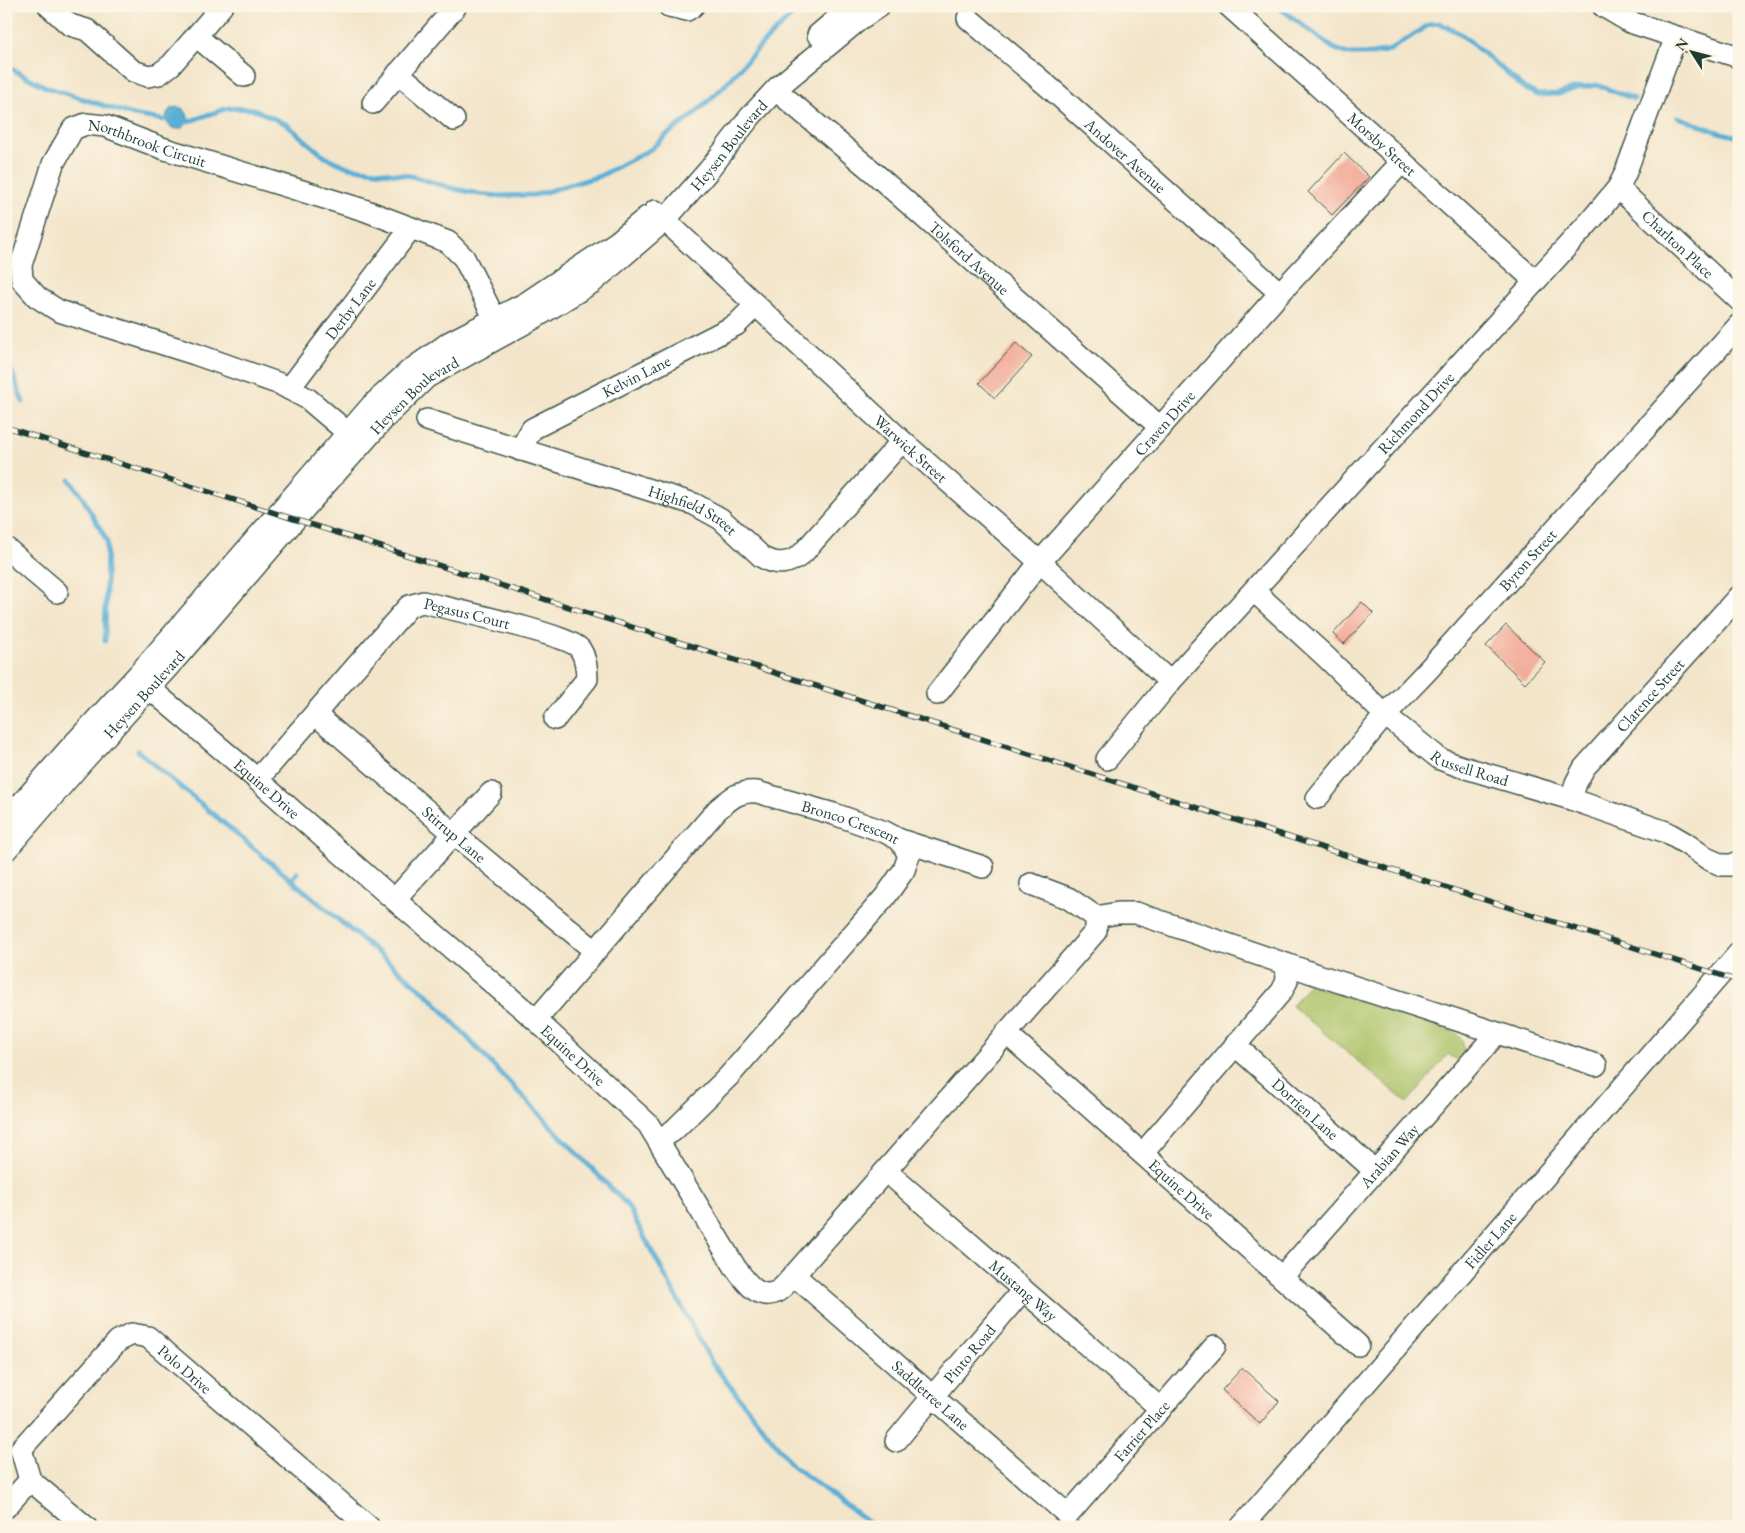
<svg xmlns="http://www.w3.org/2000/svg" width="1745" height="1533" font-family="'EB Garamond',serif">
<style>
.green{fill:#acc267;stroke:#66804e}
.water{fill:#5aafd6;stroke:#3c7685}
.lines{fill:none;stroke-linecap:round;stroke-linejoin:round}
.stream{stroke:#5aafd6;stroke-width:5}
.building{fill:#f2ab9a}
.minor-casing{stroke:#3f564a;stroke-width:24}
.minor{stroke:#fff;stroke-width:21}
.rail-casing{stroke:#1f3d34;stroke-width:5.5}
.rail{stroke:#fcf5e5;stroke-width:4;stroke-dasharray:11;stroke-linecap:butt}
.labels{text-anchor:middle;dominant-baseline:central;stroke-width:4.5;stroke-linejoin:round;paint-order:stroke}
.street-label{font-size:16px;fill:#1f3d34;stroke:#fcf5e5}
</style>
<rect width="100%" height="100%" fill="#fcf5e5"/>
<filter id="ink" filterUnits="userSpaceOnUse"><feTurbulence type="fractalNoise" baseFrequency=".02" numOctaves="2"/><feDisplacementMap in="SourceGraphic" scale="10" xChannelSelector="R" yChannelSelector="G"/><feConvolveMatrix kernelMatrix="1 2 1 2 8 2 1 2 1" color-interpolation-filters="sRGB"/></filter>
<filter id="wash" filterUnits="userSpaceOnUse"><feTurbulence type="fractalNoise" baseFrequency=".0096" numOctaves="4" result="noise"/><feDisplacementMap in="SourceGraphic" scale="20" xChannelSelector="R" yChannelSelector="G"/><feGaussianBlur stdDeviation="1.12" result="paint"/><feColorMatrix in="noise" values="0 0 0 0 0 0 0 0 0 0 0 0 0 0 0 0 0 1.4 0 .05"/><feComposite in="paint" operator="in"/></filter>
<g filter="url(#wash)">
<rect width="100%" height="100%" fill="#f3e5ca"/>
<path class="green" d="M1309,984L1454,1032L1462,1039L1464,1050L1459,1063L1448,1054L1407,1103L1292,1006Z"/>
<path class="water" d="M166 118a11 11 0 1 1 22 0a11 11 0 1 1-22 0Z"/>
<g class="lines">
<path class="stream" d="M1277,6L1333,48L1348,54H1373L1390,50L1430,24L1439,23L1461,34L1524,88L1538,95L1558,94L1577,88L1597,85L1634,99
M6,66L46,87L133,115L163,120
M1678,117L1718,132L1739,137
M187,122L228,108L253,109L286,124L325,157L348,167L411,176L455,189L479,194L499,196L535,195L600,176L651,149L665,136L691,117L723,87L762,44L802,6
M6,357L23,402
M70,480L81,495L107,541L105,641
M138,751L428,995L502,1075L627,1205L712,1363L793,1466L875,1527
M291,880L297,873"/>
</g>
<g id="blocks">
<path class="building" d="M1344,153L1369,177L1332,215L1308,192Z
M1016,343L1032,357L995,398L979,383Z
M1362,602L1373,613L1344,644L1333,634Z
M1506,625L1545,662L1525,683L1486,646Z
M1242,1368L1279,1401L1260,1424L1222,1390Z"/>
</g>
</g>
<g filter="url(#ink)">
<use href="#blocks" fill-opacity="0" stroke="#3f564a" stroke-width="1"/>
<g class="lines">
<g class="minor-casing">
<g id="minor">
<path d="M49,6L70,25L87,30L133,71L148,76L159,74L171,65L222,6"/>
<path d="M669,6L687,10L693,6"/>
<path id="s1" d="M1229,6L1535,281"/>
<path d="M1603,6L1630,22L1739,57"/>
<path id="s2" d="M968,18L1057,94L1280,293"/>
<path d="M818,35L852,6"/>
<path d="M196,36L244,76"/>
<path d="M398,73L454,120"/>
<path id="s3" d="M776,90L872,171L1161,428"/>
<path d="M373,103L456,6"/>
<path id="s4" d="M1618,188L1739,300"/>
<path id="s5" d="M655,211L902,441L1040,562L1170,682"/>
<path id="s6" d="M289,389L411,228"/>
<path id="s7" d="M427,420L694,504L721,519L762,557C776,566 791,564 803,553L902,441"/>
<path id="s8" d="M348,433L308,399L280,384L195,354L59,311L37,297L22,280L21,265L53,164L73,129L86,124L105,126L162,148L364,210L448,242L464,258L502,333"/>
<path id="s9" d="M520,450L532,429L736,325L756,305"/>
<path d="M6,548L57,592"/>
<path id="s10" d="M1254,591L1326,657L1385,715L1440,759L1459,766L1571,799L1666,832L1685,843L1708,859L1722,865H1732L1739,862"/>
<path id="s11" d="M136,677L244,768L383,890L536,1020L648,1124L735,1267C744,1279 757,1301 776,1292C783,1289 788,1281 794,1275L1096,931V917"/>
<path id="s12" d="M937,694L1040,562L1280,293L1402,162"/>
<path id="s13" d="M315,714L447,828L595,951"/>
<path id="s14" d="M1107,759L1170,682L1592,219L1618,188L1625,174L1676,37"/>
<path id="s15" d="M257,780L409,606L423,602C446,608 570,635 580,649C586,658 587,669 587,679L555,719"/>
<path id="s16" d="M1317,798L1385,715L1427,671L1739,325"/>
<path id="s17" d="M1571,799L1576,783L1584,768L1739,596"/>
<path d="M6,821L69,749L136,677L372,405L409,371L450,342L526,303L617,242L647,217"/>
<path d="M900,840L983,867"/>
<path id="s18" d="M6,850L84,760L179,655L311,501L383,420L427,377L536,317L593,282L665,220L709,170L750,117L778,87L860,19L879,6"/>
<path d="M1031,884L1068,898L1096,917L1118,913H1136L1318,975L1596,1065"/>
<path d="M395,899L491,793"/>
<path id="s19" d="M536,1020L717,810C730,799 739,790 757,792L834,814L885,832L900,840L909,855L904,870L885,897L729,1076L674,1130L659,1140"/>
<path id="s20" d="M1006,1033L1358,1345"/>
<path id="s21" d="M1235,1045L1375,1171"/>
<path d="M1143,1153L1282,991L1287,981L1286,964"/>
<path id="s22" d="M886,1171L1161,1409"/>
<path id="s23" d="M794,1275L1068,1515L1215,1346"/>
<path id="s24" d="M1282,1277L1497,1033"/>
<path id="s25" d="M896,1441L933,1396L1023,1290"/>
<path id="s26" d="M21,1449L118,1341L132,1334L148,1337L369,1527"/>
<path d="M21,1449L30,1480L86,1527"/>
<path d="M6,1507L30,1480"/>
<path id="s27" d="M1241,1527L1739,953"/>
</g>
</g>
<use href="#minor" class="minor"/>
<g class="rail-casing">
<path id="rail" d="M6,427L1739,981"/>
</g>
<use href="#rail" class="rail"/>
</g>
</g>
<g class="labels">
<g class="street-label">
<text stroke="none"><textPath href="#s1" startOffset="206">Morsby Street</textPath></text>
<text stroke="none"><textPath href="#s8" startOffset="605">Northbrook Circuit</textPath></text>
<text stroke="none"><textPath href="#s18" startOffset="1018">Heysen Boulevard</textPath></text>
<text stroke="none"><textPath href="#s2" startOffset="209">Andover Avenue</textPath></text>
<text stroke="none"><textPath href="#s4" startOffset="82">Charlton Place</textPath></text>
<text stroke="none"><textPath href="#s3" startOffset="256">Tolsford Avenue</textPath></text>
<text stroke="none"><textPath href="#s6" startOffset="101">Derby Lane</textPath></text>
<text stroke="none"><textPath href="#s9" startOffset="141">Kelvin Lane</textPath></text>
<text stroke="none"><textPath href="#s18" startOffset="612">Heysen Boulevard</textPath></text>
<text stroke="none"><textPath href="#s14" startOffset="464">Richmond Drive</textPath></text>
<text stroke="none"><textPath href="#s12" startOffset="354">Craven Drive</textPath></text>
<text stroke="none"><textPath href="#s5" startOffset="349">Warwick Street</textPath></text>
<text stroke="none"><textPath href="#s7" startOffset="281">Highfield Street</textPath></text>
<text stroke="none"><textPath href="#s16" startOffset="318">Byron Street</textPath></text>
<text stroke="none"><textPath href="#s15" startOffset="291">Pegasus Court</textPath></text>
<text stroke="none"><textPath href="#s18" startOffset="208">Heysen Boulevard</textPath></text>
<text stroke="none"><textPath href="#s17" startOffset="132">Clarence Street</textPath></text>
<text stroke="none"><textPath href="#s10" startOffset="282">Russell Road</textPath></text>
<text stroke="none"><textPath href="#s11" startOffset="172">Equine Drive</textPath></text>
<text stroke="none"><textPath href="#s19" startOffset="421">Bronco Crescent</textPath></text>
<text stroke="none"><textPath href="#s13" startOffset="184">Stirrup Lane</textPath></text>
<text stroke="none"><textPath href="#s11" startOffset="578">Equine Drive</textPath></text>
<text stroke="none"><textPath href="#s21" startOffset="95">Dorrien Lane</textPath></text>
<text stroke="none"><textPath href="#s24" startOffset="162">Arabian Way</textPath></text>
<text stroke="none"><textPath href="#s20" startOffset="235">Equine Drive</textPath></text>
<text stroke="none"><textPath href="#s27" startOffset="380">Fidler Lane</textPath></text>
<text stroke="none"><textPath href="#s22" startOffset="182">Mustang Way</textPath></text>
<text stroke="none"><textPath href="#s25" startOffset="114">Pinto Road</textPath></text>
<text stroke="none"><textPath href="#s26" startOffset="226">Polo Drive</textPath></text>
<text stroke="none"><textPath href="#s23" startOffset="182">Saddletree Lane</textPath></text>
<text stroke="none"><textPath href="#s23" startOffset="476">Farrier Place</textPath></text>
</g>
</g>
<rect width="1745" height="1533" fill="none" stroke="#fcf5e5" stroke-width="25"/>
<g transform="translate(1692 52) rotate(306)" stroke="#fcf5e5" stroke-width="4" paint-order="stroke">
<path d="M0-4L9 19L0 12L-9 19Z" fill="#1f3d34"/>
<text y="-8" font-size="14" font-weight="bold" text-anchor="middle" fill="#1f3d34">N</text>
</g>
</svg>
